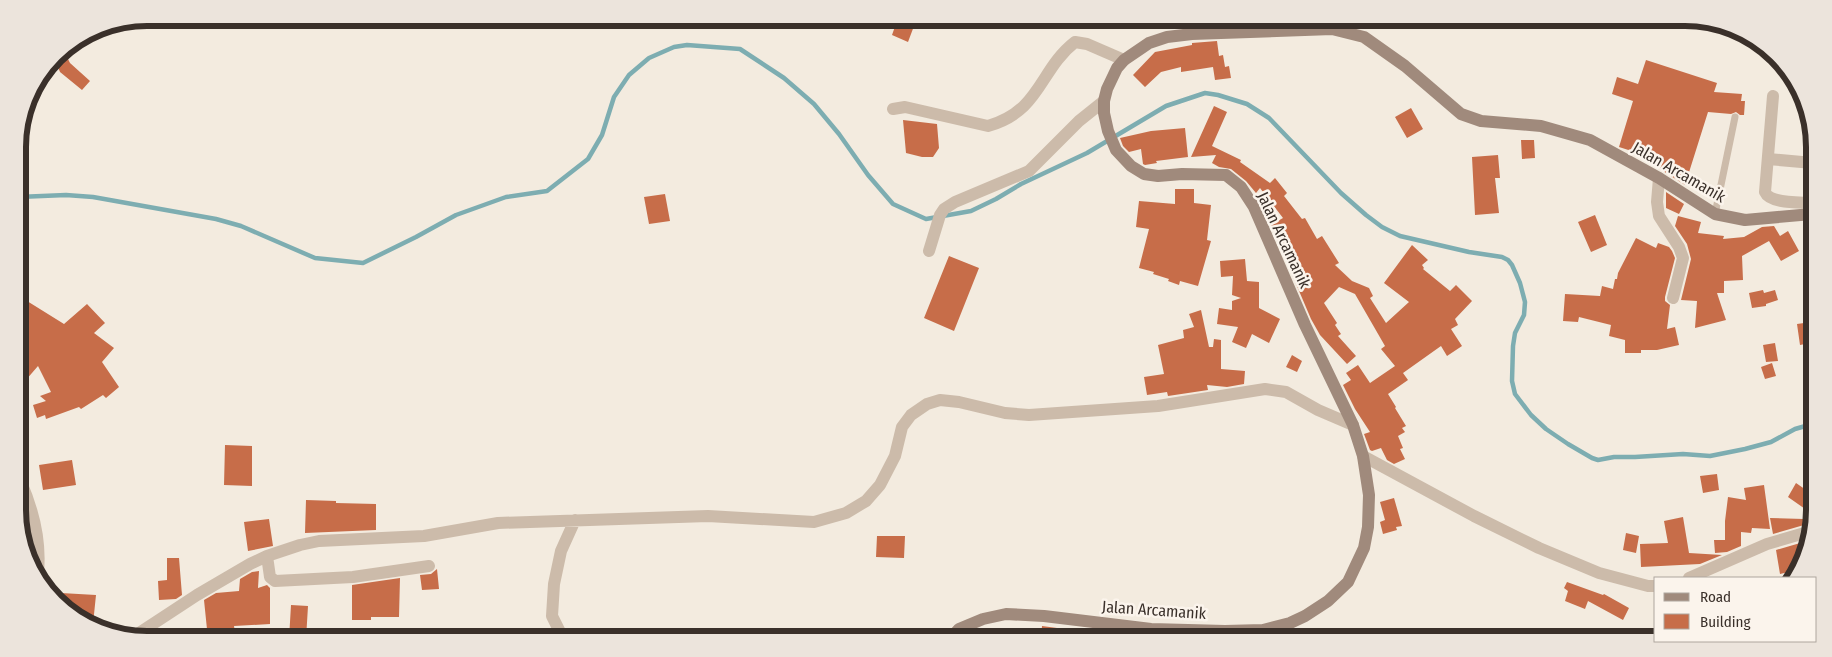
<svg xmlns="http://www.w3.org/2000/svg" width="1832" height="657" font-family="'Fira Sans Condensed',sans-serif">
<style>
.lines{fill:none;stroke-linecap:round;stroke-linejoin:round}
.stream{stroke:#7dadb1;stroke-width:4.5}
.building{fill:#c76d49}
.lane{stroke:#cba;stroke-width:7}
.street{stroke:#cba;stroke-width:12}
.secondary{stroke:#a08a7c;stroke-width:12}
.labels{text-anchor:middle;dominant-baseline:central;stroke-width:5;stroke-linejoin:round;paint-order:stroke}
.street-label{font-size:16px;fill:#3a302a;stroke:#fbf4ec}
.rim{fill:none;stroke:#3a302a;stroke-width:6}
</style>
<rect width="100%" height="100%" fill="#f3ebdf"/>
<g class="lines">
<path class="stream" d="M18,197L66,195L93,197L216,219L241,226L315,258L363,263L416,237L456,215L506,197L547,191L588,159L602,135L614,97L629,75L649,58L674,47L687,45L740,49L784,78L814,104L839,134L868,175L893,204L926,219L971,211L996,199L1021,184L1087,153L1166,106L1205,93L1218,95L1247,104L1269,118L1341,193L1366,215L1382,227L1400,236L1469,252L1502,257L1508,260L1512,265L1520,283L1525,302L1524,315L1515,333L1513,346L1512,381L1515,394L1531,415L1546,429L1568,444L1592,458L1598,460L1614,457H1635L1683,454L1710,456L1745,449L1771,442L1795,429L1809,425"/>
</g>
<path class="building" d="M898,18H917L908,42L892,35Z
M1217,41L1219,56L1223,55L1225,67L1229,66L1231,78L1215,80L1213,67L1181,72V67L1161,72L1145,87L1133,75L1155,52L1192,45V43Z
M67,57L70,63L90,81L82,90L60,72L56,62Z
M1646,60L1717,83L1714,92L1742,94L1741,101H1745L1744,115H1740L1736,112L1731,114L1708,112L1685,185L1660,169L1663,161L1619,147L1633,101L1612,94L1617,77L1638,84Z
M1214,106L1227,112L1212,146L1241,160L1240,162L1270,183L1275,178L1287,193L1284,196L1302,219L1305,218L1317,239L1322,236L1339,263L1335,265L1352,281L1369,288L1373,296L1370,298L1386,323L1409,302L1384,283L1412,245L1428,260L1422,265L1424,268L1423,269L1450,291L1456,285L1472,301L1455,319L1458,325L1451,329L1462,346L1447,356L1441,346L1403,373L1408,380L1388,394L1396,407L1395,408L1406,426L1402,428L1405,432L1398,436L1403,448L1400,449L1405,459L1394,464L1387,460L1381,448L1372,451L1370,450L1364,434L1370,432L1355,409L1343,385L1351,380L1346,373L1358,365L1370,383L1395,366L1381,349L1385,346L1355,294L1339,287L1324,303L1337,323L1335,325L1341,334L1338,336L1356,356L1347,364L1320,335L1311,319L1271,225L1283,218L1260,188L1256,193L1246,181L1231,169L1219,167L1212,163L1216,155L1191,157Z
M1411,108L1423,129L1407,138L1395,117Z
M903,120L937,124L939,148L933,157H922L906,153Z
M1185,128L1188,157L1156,161L1157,163L1145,165L1143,164L1141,149L1129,152L1123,146L1120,138L1151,131Z
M1521,140H1534L1535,158L1522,159Z
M1498,155L1500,178H1495L1499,213L1475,215L1472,157Z
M1175,189H1194V203L1211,205L1207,240L1211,241L1198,286L1180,281L1179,285L1168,281L1169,279L1153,274L1154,272L1139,268L1149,229L1136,227L1139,201L1175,204Z
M1666,192L1684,204L1679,214L1666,208Z
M665,194L670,221L649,224L644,197Z
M1595,215L1607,245L1591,252L1578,222Z
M1678,216L1701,222L1698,233L1724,236L1723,239L1744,237L1762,227L1774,226L1780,236L1788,231L1799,251L1781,261L1769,241L1742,256L1743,280L1724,281V293H1717L1726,320L1695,328L1697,301L1681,300L1691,259L1687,244L1675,226Z
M1636,238L1656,248L1658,243L1669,247L1672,251L1675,258L1665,297V301L1670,305L1667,329L1675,327L1679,345L1657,350H1641V353H1625V340L1609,336L1611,325L1579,317L1578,322L1563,321L1565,294L1600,296L1602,286L1613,289L1615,279H1617L1618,273Z
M949,256L979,268L954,331L924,318Z
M1245,259L1247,281L1259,282V308L1280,319L1269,343L1252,334L1246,348L1232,342L1238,327L1217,324L1219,308L1232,310V301L1241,298L1232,295L1233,276L1221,277L1220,261Z
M1763,290L1764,293L1775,290L1778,300L1766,304V306L1752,308L1749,293Z
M19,296L64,324L87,304L105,323L94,333L114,348L102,362L119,387L106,398L103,395L81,409L79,407L46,419L45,415L37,418L33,405L46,401L40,396L51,392L38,366L19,388Z
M1201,310L1209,347H1213L1214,339L1221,340V369L1245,371L1244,384L1227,387L1207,385L1208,390L1168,396L1167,392L1147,395L1144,377L1164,374L1158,345L1184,338L1183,330L1194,327L1189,314Z
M1811,322L1810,343L1800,345L1797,324Z
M1775,343L1778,361L1766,362L1763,345Z
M1292,355L1302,361L1297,372L1286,367Z
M1772,363L1776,376L1765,379L1761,367Z
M225,445L252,446V486L224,485Z
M72,460L76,485L43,490L39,465Z
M1717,474L1719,490L1703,493L1700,476Z
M1796,483L1809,492L1808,511L1788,497Z
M1764,485L1770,529L1752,528L1751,533L1741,532V546L1727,552L1715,553L1714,540H1725V521L1728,497L1746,500L1744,488Z
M1394,498L1402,526L1396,527L1397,530L1383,534L1380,522L1385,520L1380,502Z
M306,500L336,501V503L376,504V530L305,533Z
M1683,517L1689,553L1722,555L1700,564L1641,567L1640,544L1668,543L1664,521Z
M1770,518L1804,519V525L1773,534Z
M269,519L273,546L248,551L244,522Z
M1626,533L1639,536L1636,553L1623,550Z
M877,536H905L904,558L876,557Z
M1807,541L1808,551L1793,571L1780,574L1776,550Z
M167,558H179L182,595L176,599L159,600L158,581L167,580Z
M437,569L439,589L422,590L420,575L431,574Z
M259,571L258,588L267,585L270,588V624L234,626L236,639H208L204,600L216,593L239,591L240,579L252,572Z
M400,578L399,617H371V620H352V585Z
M1567,582L1603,595L1604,594L1629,608L1623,620L1588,601L1585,609L1565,601L1568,591L1564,588Z
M61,593L96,595L93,624L61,603Z
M291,605L308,606L306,639H289Z
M1042,626L1057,628L1055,639H1041Z"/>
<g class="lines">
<path class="lane" d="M1715,214L1735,117"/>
<path class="street" d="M1773,96L1765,192C1770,204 1800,202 1812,203
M893,109L905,107L988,126C1041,111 1039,70 1075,42L1087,44L1124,60
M1768,159L1813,163
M1659,178L1657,202L1659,216L1679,247L1683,258L1673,298
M929,251L940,215L944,209L955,202L1029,171L1079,121L1104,101
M1363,456L1474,516L1539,548L1599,573L1648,586H1656
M20,480C33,509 41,540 38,572
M267,556L270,577L275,581L353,577L429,566
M1689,578L1767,544L1808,532
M133,637L197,595L250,564L267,556L300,545L319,541L424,536L498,523L708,516L814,522L846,513L866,501L880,485L895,456L902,427L911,415L927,404L940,400L959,402L1005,413L1029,415L1158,406L1265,389L1286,392L1318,410L1353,425
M567,639L560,632L552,616L554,584L561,551L575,520"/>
<path class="secondary" d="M950,639L959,629L983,619L1006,614L1044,616L1151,629L1225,631L1263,630L1290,623L1305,616L1328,601L1348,582L1364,548L1368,527L1369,495L1363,456L1353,425L1305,325L1254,207L1241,187L1226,175L1182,174L1158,176L1144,174L1131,166L1116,150L1108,131L1104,113V101L1107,89L1117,68L1124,60L1149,43L1167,37L1192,34L1332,29L1364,37L1405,66L1461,114L1481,121L1541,126L1590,140L1659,178L1715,214L1745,220L1812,214"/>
</g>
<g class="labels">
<g class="street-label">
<text transform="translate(1679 172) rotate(30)">Jalan Arcamanik</text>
<text transform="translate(1284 240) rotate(65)">Jalan Arcamanik</text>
<text transform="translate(1154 610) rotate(4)">Jalan Arcamanik</text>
</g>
</g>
<path d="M0 0H1832V657H0ZM147 26H1685A121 121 0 0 1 1806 147V510A121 121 0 0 1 1685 631H147A121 121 0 0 1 26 510V147A121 121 0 0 1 147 26Z" fill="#ece4dc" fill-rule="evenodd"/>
<path class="rim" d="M147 26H1685A121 121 0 0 1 1806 147V510A121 121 0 0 1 1685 631H147A121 121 0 0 1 26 510V147A121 121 0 0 1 147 26Z"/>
<rect x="1654" y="577" width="162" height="65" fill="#fbf4ec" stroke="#aea69e"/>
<rect x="1664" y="593" width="25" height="8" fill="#a08a7c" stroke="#aea69e"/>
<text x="1700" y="602" font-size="15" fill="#3a302a">Road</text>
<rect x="1664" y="614" width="25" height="15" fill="#c76d49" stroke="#aea69e"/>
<text x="1700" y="627" font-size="15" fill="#3a302a">Building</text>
</svg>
